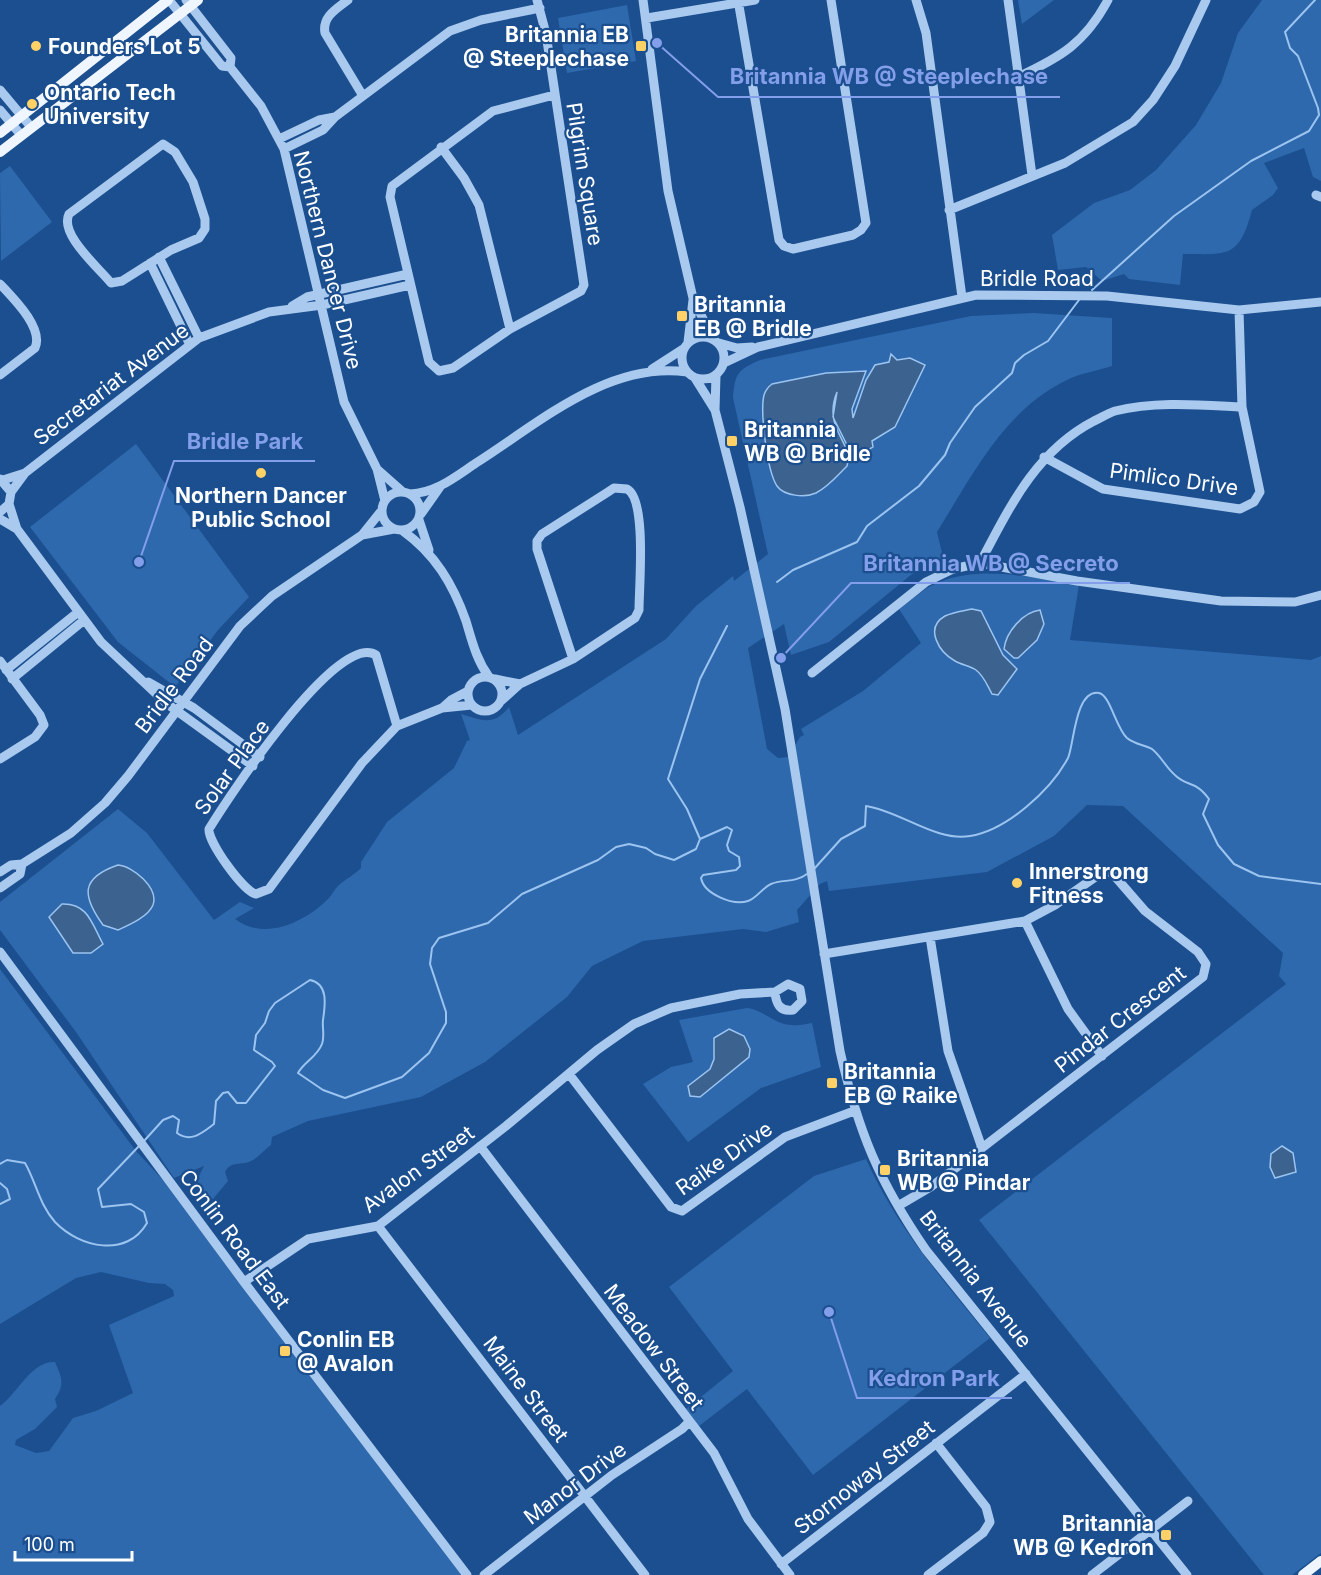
<svg xmlns="http://www.w3.org/2000/svg" width="1321" height="1575" font-family="Inter,sans-serif">
<style>
.green{fill:#2e69ad}
.water{fill:#3c6290;stroke:#9cc4f0;stroke-width:1.5}
.lines{fill:none;stroke-linecap:round;stroke-linejoin:round}
.stream{stroke:#9cc4f0;stroke-width:2}
.minor{stroke:#a9c9ee;stroke-width:9}
.major{stroke:#f0f6ff;stroke-width:10}
.poi-dot{fill:#ffd166;stroke:#1b4f8f;stroke-width:2}
.labels{text-anchor:middle;dominant-baseline:central;stroke-width:4.5;stroke-linejoin:round;paint-order:stroke}
.poi-label{font-size:21px;font-weight:bold;fill:#fff;stroke:#1b4f8f;text-anchor:start}
.street-label{font-size:21px;fill:#fff;stroke:#1b4f8f}
.leader{fill:none;stroke:#839eea;stroke-width:2}
.callout-dot{fill:#839eea;stroke:#1b4f8f;stroke-width:2}
.callout-label{font-size:22px;text-anchor:middle;font-weight:bold;fill:#839eea;stroke:#1b4f8f;stroke-width:4.5;stroke-linejoin:round;paint-order:stroke}
</style>
<rect width="100%" height="100%" fill="#1b4f8f"/>
<path class="green" d="M1018,0H1054L1022,24Z
M1262,0H1321V181L1313,177L1304,148L1264,163L1278,188L1273,195L1252,210C1239,259 1228,254 1183,254L1180,285L1129,279L1124,274L1102,281L1086,267L1058,270L1052,235L1094,203L1130,190L1156,170L1196,125L1221,83L1238,33Z
M627,5L636,61L567,73L558,18Z
M10,166L52,222L1,261L0,173Z
M1033,313L1112,318V366C1097,371 1081,373 1067,380C1004,410 972,476 937,532L944,561L912,574L829,642L791,655L784,624L748,648L767,749L778,758L788,757L800,737L804,735L801,729L863,691L921,643L899,609C911,600 923,589 937,583C980,564 1034,578 1079,585L1070,640L1311,660L1321,656V1553L1292,1575H1264L979,1220L1286,984L1279,976L1283,953L1123,806L1087,805L1054,836L987,872L829,891L827,881L820,884L797,910L799,922L766,932L743,929L643,941L592,966L567,997L485,1062L421,1097L308,1121L272,1137L271,1145C265,1149 258,1158 251,1161C242,1166 231,1160 225,1172L228,1181L213,1199L206,1198L197,1180L204,1166L174,1178L76,1032L0,930V902L118,809L147,833L214,920L240,902L254,908L235,919C264,941 303,923 327,900C332,896 334,889 339,885C346,879 354,875 361,868V862L387,822L454,768L467,741L470,740L461,714C482,720 493,727 509,707L518,735L666,639L696,606L733,576L734,581L768,554L733,398C735,374 737,370 760,360L971,316Z
M136,444L249,597L218,630L175,687L118,642L30,527Z
M0,969L136,1151L177,1195L465,1575H0V1406C18,1393 31,1361 55,1362C62,1378 65,1384 55,1399L57,1407L35,1429L16,1440L15,1445L36,1453L49,1451L73,1418L96,1411L133,1393L109,1325L174,1296L173,1290L165,1284L149,1283L101,1272L76,1278L0,1324Z
M747,1008C764,1010 775,1025 792,1025C798,1026 805,1024 812,1023L821,1067L761,1088L688,1142L643,1084L671,1067L693,1062L679,1020Z
M866,1159C896,1227 944,1281 990,1338L813,1475L747,1389L699,1426L686,1409L733,1371L669,1287L814,1176Z"/>
<path class="water" d="M891,354L897,360L910,358L925,365L895,427L872,441L873,447L857,457L852,455L833,417L837,392C822,429 854,442 847,466C838,475 828,487 816,493C805,498 784,496 777,486C767,471 760,412 764,395C766,389 768,387 772,384L826,373L866,371L852,409L853,418L866,380L875,365L889,362Z
M972,609L981,611L1003,655L1017,669L998,695L992,694C987,685 984,676 976,670C970,666 962,665 955,661C939,652 924,628 945,616C953,612 963,611 972,609Z
M1040,610L1044,624L1037,640L1018,658H1014L1004,649C1006,632 1023,612 1040,610Z
M118,865C133,866 159,888 153,905C148,917 129,925 118,930L103,925C82,896 80,878 118,865Z
M62,904C88,903 92,924 103,944L91,953H73L49,917Z
M729,1029L744,1036L750,1049L749,1057L700,1097L690,1096L688,1086L710,1069L714,1059V1038Z
M1282,1146L1293,1153L1296,1172L1275,1178L1270,1167L1271,1154Z"/>
<g class="lines">
<path class="stream" d="M1092,290L1174,216L1251,161L1309,131L1319,115L1318,108L1298,56L1290,48L1285,32L1315,0
M777,582L793,570L857,542L867,526L919,486L945,455L950,443L975,407L1012,373L1015,363L1024,355L1048,341L1079,300
M700,839L687,809L668,779L700,679L727,626
M814,869L841,839L865,826L866,806C900,811 936,842 970,836C1007,830 1051,790 1068,758C1074,745 1075,689 1099,693C1110,695 1116,728 1127,738C1134,744 1144,745 1152,749C1161,756 1167,769 1176,776C1188,787 1195,780 1209,799L1203,814L1218,845L1234,864L1259,876L1321,884
M144,1141L163,1120L173,1116L179,1120L177,1133C191,1143 202,1133 214,1124L216,1101L223,1093L228,1092L237,1103H246L275,1066L272,1062L254,1050L256,1035L265,1023L269,1011L275,1003L310,980C329,984 325,1006 323,1020C322,1028 325,1036 322,1044C317,1057 304,1062 298,1073L323,1090L345,1098L402,1077L429,1053L446,1023V1012L430,964L432,948L439,938L488,923L522,894L598,860L616,847L629,844L646,848L655,854L674,860L696,849L700,839L727,827L732,830L727,845L729,851L739,857L740,866L736,870L703,875L701,878C704,894 733,906 748,901C757,898 762,888 771,884C783,879 795,883 807,874
M0,1164L7,1160L25,1163C36,1182 39,1204 55,1222C80,1248 127,1258 147,1223L144,1212L131,1204L102,1207L98,1189L140,1145
M0,1183L7,1189L10,1199L0,1204"/>
<path class="minor" d="M169,0L222,66L230,67L231,58L186,0
M348,0C336,9 322,17 325,33L363,96
M537,0L546,34L584,285L581,291L510,329L453,368L439,371L429,362L390,197L392,186L493,111L554,95
M643,0L668,191L693,298L712,338
M738,0L779,240L784,246L793,249L853,235L861,230L866,223L831,0
M916,0L926,33L962,297
M1008,0L1032,175
M647,18L755,0
M230,67L261,106L284,149L344,402L377,469L385,501
M1018,77C1061,57 1085,43 1108,0
M0,90L31,127
M0,110L21,135
M279,139L319,120L335,117
M163,144L175,152L193,182L205,219V229L199,238L171,250L122,281L111,283C98,267 59,234 69,214Z
M441,147L464,178L479,205L510,329
M284,149L323,130L335,117L450,31L481,20L540,8
M1316,195L1321,197
M949,210L1065,163L1133,122L1153,100L1175,66L1206,0
M159,257L199,338
M150,263L190,345
M0,284C13,298 44,328 35,348L0,375
M292,306L307,297L408,274
M682 358a21 21 0 1 1 42 0a21 21 0 1 1-42 0Z
M688,342L693,300
M719,343L737,348L752,347
M724,363L758,347L976,295L1107,296L1239,310L1321,302
M652,369L683,349
M716,375L715,410L740,507L785,709L840,1051C858,1131 879,1182 926,1250L1187,1575
M695,378L715,410
M1044,457L1103,489L1240,509L1254,502L1260,492L1242,407L1239,310
M377,469L403,492
M0,479L11,492L9,504L0,512
M3,480L25,473
M382 511a19 19 0 1 1 38 0a19 19 0 1 1-38 0Z
M11,492L25,473L199,338L269,312L322,305L410,285
M410,494C436,493 455,477 476,463C539,423 608,361 687,372
M9,504L17,529L101,642L166,703L253,766
M421,514L440,487
M0,519L17,529
M419,520L429,550
M403,531C435,554 453,584 466,621C472,641 476,659 489,677
M362,535L394,529
M980,563C1009,508 1036,451 1094,421C1101,418 1108,413 1115,411C1156,401 1200,405 1242,407
M0,661L40,715L44,725L35,737L0,759
M6,670L77,613
M812,673L926,582L953,569L980,563L1077,581L1221,601L1295,602L1321,595
M468 694a17 17 0 1 1 34 0a17 17 0 1 1-34 0Z
M12,679L83,621
M495,679L520,684
M148,682L194,708L260,757
M501,701L520,684L573,659L635,618L639,610C639,587 647,499 627,489L614,488L608,492L542,534L537,541V549L573,659
M442,708L451,700L468,691
M397,726L362,763L269,889L256,894C243,891 208,842 209,829C228,798 338,630 376,655L397,726L442,708L472,705
M0,872L11,865L22,864L71,833L105,803L128,776L240,626L272,596L362,535L382,510
M0,888L20,874L22,864
M1025,921L1068,1009L1102,1056
M930,937L948,1051L982,1148
M0,952L244,1282L467,1575
M824,954L1025,921L1055,905L1104,871L1112,873L1145,911L1198,952L1206,964L1203,977L982,1148L932,1186L898,1206
M569,1074L671,1207L682,1211L785,1137L854,1111
M480,1146L714,1453L748,1519L790,1575
M378,1226L645,1575
M244,1282L308,1239L378,1226L506,1126L597,1050L634,1024L671,1008L740,994L775,992L788,984L800,989L802,1001L793,1010C780,1012 776,1004 775,992
M781,1564L1026,1374
M484,1575L612,1475L682,1429L689,1422
M928,1575L983,1533L990,1522L986,1507L936,1443
M1092,1575L1188,1501"/>
<path class="major" d="M0,133L168,0
M0,152L198,0
M1303,1575L1321,1561"/>
</g>
<g class="poi-dot">
<circle cx="36" cy="46" r="6"/>
<rect x="635" y="40" width="12" height="12" rx="3"/>
<circle cx="32" cy="104" r="6"/>
<rect x="676" y="310" width="12" height="12" rx="3"/>
<rect x="726" y="435" width="12" height="12" rx="3"/>
<circle cx="261" cy="473" r="6"/>
<circle cx="1017" cy="883" r="6"/>
<rect x="826" y="1077" width="12" height="12" rx="3"/>
<rect x="879" y="1164" width="12" height="12" rx="3"/>
<rect x="279" y="1345" width="12" height="12" rx="3"/>
<rect x="1160" y="1529" width="12" height="12" rx="3"/>
</g>
<g class="labels">
<g class="poi-label">
<text x="629" y="34" text-anchor="end">Britannia EB<tspan x="629" dy="24">@ Steeplechase</tspan></text>
<text x="48" y="46">Founders Lot 5</text>
<text x="44" y="92">Ontario Tech<tspan x="44" dy="24">University</tspan></text>
<text x="694" y="304">Britannia<tspan x="694" dy="24">EB @ Bridle</tspan></text>
<text x="744" y="429">Britannia<tspan x="744" dy="24">WB @ Bridle</tspan></text>
<text x="261" y="495" text-anchor="middle">Northern Dancer<tspan x="261" dy="24">Public School</tspan></text>
<text x="1029" y="871">Innerstrong<tspan x="1029" dy="24">Fitness</tspan></text>
<text x="844" y="1071">Britannia<tspan x="844" dy="24">EB @ Raike</tspan></text>
<text x="897" y="1158">Britannia<tspan x="897" dy="24">WB @ Pindar</tspan></text>
<text x="297" y="1339">Conlin EB<tspan x="297" dy="24">@ Avalon</tspan></text>
<text x="1154" y="1523" text-anchor="end">Britannia<tspan x="1154" dy="24">WB @ Kedron</tspan></text>
</g>
<g class="street-label">
<text transform="translate(585 174) rotate(81)">Pilgrim Square</text>
<text transform="translate(328 260) rotate(76)">Northern Dancer Drive</text>
<text x="1037" y="278">Bridle Road</text>
<text transform="translate(111 384) rotate(-37)">Secretariat Avenue</text>
<text transform="translate(1174 479) rotate(8)">Pimlico Drive</text>
<text transform="translate(174 685) rotate(-53)">Bridle Road</text>
<text transform="translate(232 767) rotate(-54)">Solar Place</text>
<text transform="translate(1120 1019) rotate(-38)">Pindar Crescent</text>
<text transform="translate(724 1158) rotate(-35)">Raike Drive</text>
<text transform="translate(418 1169) rotate(-36)">Avalon Street</text>
<text transform="translate(235 1239) rotate(53)">Conlin Road East</text>
<text transform="translate(976 1279) rotate(52)">Britannia Avenue</text>
<text transform="translate(654 1347) rotate(53)">Meadow Street</text>
<text transform="translate(526 1389) rotate(53)">Maine Street</text>
<text transform="translate(864 1477) rotate(-38)">Stornoway Street</text>
<text transform="translate(575 1483) rotate(-37)">Manor Drive</text>
</g>
</g>
<path class="leader" d="M657 43L718 97H1060M139 562L174 461H315M781 658L851 583H1130M829 1312L857 1398H1012"/>
<g class="callout-dot">
<circle cx="657" cy="43" r="6"/>
<circle cx="139" cy="562" r="6"/>
<circle cx="781" cy="658" r="6"/>
<circle cx="829" cy="1312" r="6"/>
</g>
<g class="callout-label">
<text x="889" y="84">Britannia WB @ Steeplechase</text>
<text x="245" y="449">Bridle Park</text>
<text x="991" y="571">Britannia WB @ Secreto</text>
<text x="934" y="1386">Kedron Park</text>
</g>
<path d="M15 1551v9h117v-9" fill="none" stroke="#ffffff" stroke-width="3"/>
<text x="24" y="1551" font-size="18" fill="#ffffff" stroke="#1b4f8f" stroke-width="4.5" paint-order="stroke">100 m</text>
</svg>
